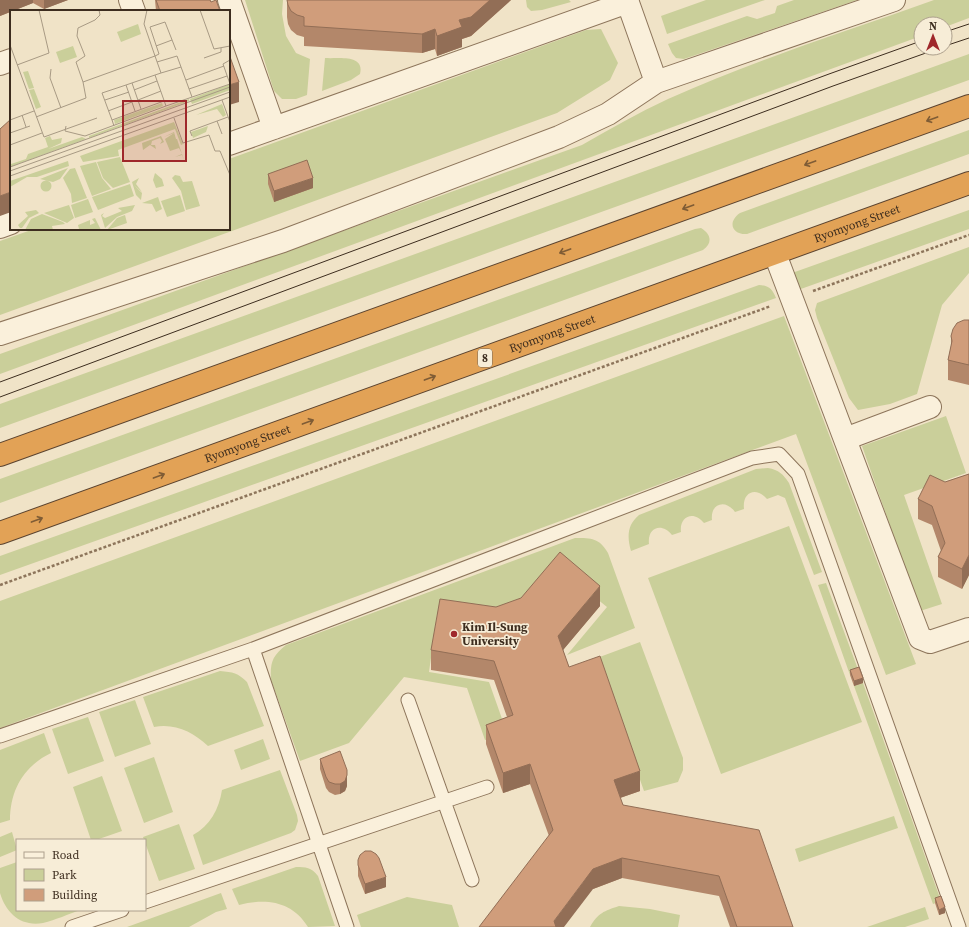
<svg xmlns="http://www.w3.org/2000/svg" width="969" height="927" font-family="'Source Serif 4',serif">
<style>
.green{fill:#cacf9a}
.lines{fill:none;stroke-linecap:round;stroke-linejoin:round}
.lane-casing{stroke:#8d755b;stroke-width:15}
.street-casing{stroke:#8d755b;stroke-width:24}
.highway-casing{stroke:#5b432f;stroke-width:24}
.path{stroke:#8d755b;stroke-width:2.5;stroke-dasharray:3 2;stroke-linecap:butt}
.lane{stroke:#faf0db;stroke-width:13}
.street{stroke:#faf0db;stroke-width:22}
.highway{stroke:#e2a256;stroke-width:22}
.tram{stroke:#3d2d1f;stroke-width:1}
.wall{fill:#b3876a}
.shaded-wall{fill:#926e56}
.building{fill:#d09d7b;stroke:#926e56}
.oneway{stroke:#7f5c35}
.poi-dot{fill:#9f282b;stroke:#f7edd7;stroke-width:1.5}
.labels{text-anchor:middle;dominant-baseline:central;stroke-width:3.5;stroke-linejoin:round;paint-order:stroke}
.shield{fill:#f7edd7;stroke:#756756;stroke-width:1}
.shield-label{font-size:11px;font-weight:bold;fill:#3d2d1f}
.street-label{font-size:12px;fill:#3d2d1f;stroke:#f7edd7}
.poi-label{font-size:12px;font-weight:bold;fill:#3d2d1f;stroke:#f7edd7;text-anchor:start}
.inset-road{fill:none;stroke:#a89a84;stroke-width:1}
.view{fill:#9f282b;fill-opacity:0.15;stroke:#9f282b;stroke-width:2}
.inset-edge{fill:none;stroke:#3d2d1f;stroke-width:2}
</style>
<rect width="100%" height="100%" fill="#f0e3c7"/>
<path class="green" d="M245,0H283L282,14L286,36L296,53L310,59L307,95L296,99H282L274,91Z
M526,0H569L571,2L542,10L531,11L527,7Z
M706,0H765L667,34L661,16Z
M794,0H857L684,59L676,58L672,53L668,44L747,16L757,19L775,13L777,6Z
M934,0H969V18L945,27V24H921V36L0,374V354L582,145C610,129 638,113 668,99C754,60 845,32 934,0Z
M601,29L618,63L610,80L557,113L0,315V241L34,229H229V159L586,30Z
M969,54V80L0,428V404Z
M325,58C338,59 365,54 360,74L351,80L322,91Z
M969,130V154L747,234C732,235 727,222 740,213Z
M969,210V229L798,290L792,273Z
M701,228C711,234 713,243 703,250L0,503V479L695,229Z
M969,247V273L942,305L917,394L890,404L858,410L849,398L817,318L815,310L817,303Z
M759,285C770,286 772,289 776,298L0,575V556Z
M784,316L916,664L886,675L796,434L0,728V601Z
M946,416L966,473L904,495L942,604L920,611L862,446Z
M768,468C779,470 783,474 789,483L822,572L814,575L785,498L778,495L767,499C756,486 742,492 744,509L735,512C725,498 710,504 712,520L704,523C694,510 679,516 681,532L672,535C662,522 647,527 649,544L631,551C627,537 627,525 639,515L756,469Z
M789,526L862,722L721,774L648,578Z
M575,538C592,538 599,538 608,553L635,628L567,655L607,607L560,569L518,616L437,615L429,672L489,682L507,733L485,740L467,688L404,677L349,743L300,761L271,680C270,663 272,656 286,645Z
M826,583L859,672L850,675L818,585Z
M640,642L683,758V770L678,782L644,791L597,658Z
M220,671C233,672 238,673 247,682L264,726L208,746C193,732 175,723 154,727L143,697Z
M863,683L941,901L933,904L854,686Z
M135,700L151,744L115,757L99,712Z
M88,717L104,761L68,774L52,729Z
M44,733L51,753C24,766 10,790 10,820L0,823V750Z
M263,739L270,759L241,770L234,750Z
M154,757L173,812L144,823L124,768Z
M280,770L297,815L298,821L295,830L291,833L203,865L193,835C210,826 219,809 222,790Z
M102,776L122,831L96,840H91L73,787Z
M894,816L898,828L799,862L795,849Z
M179,824L195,869L159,881L143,837Z
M12,832L17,850L0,857V837Z
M17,862V910H81C68,914 56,920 43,923C21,927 6,913 0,893C0,886 0,876 0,868Z
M296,867C306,867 311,867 318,876L335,926L308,927C292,901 266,898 239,905L232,889Z
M221,893L227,909L216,912L189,927H127Z
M407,897L452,905L459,927H361L357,915Z
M619,906L650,909L680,915L678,927H590C598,913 604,911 619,906Z
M925,907L929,919L905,927H867Z"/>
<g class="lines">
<g class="lane-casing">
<path id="lane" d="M253,649L347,927
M408,700L472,880
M0,736L253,649L752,458L779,454L798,474L959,927
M145,902L487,787
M72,927L122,910"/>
</g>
<g class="street-casing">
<path id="street" d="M130,0L134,11
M229,0L274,128
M0,64L11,60
M656,82L894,0
M229,144L628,2
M0,227L11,223
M775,254L920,638L930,642L969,629
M0,334L283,241L559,137L608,114L656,82L627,0
M845,439L930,407"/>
</g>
<g class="highway-casing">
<g id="highway">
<path d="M0,455L969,106"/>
<path id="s1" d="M0,533L969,183"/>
</g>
</g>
<path class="path" d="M813,291L969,235
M0,585L771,306"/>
<use href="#lane" class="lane"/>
<use href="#street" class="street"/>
<use href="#highway" class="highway"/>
<path class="tram" d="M945,32L969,24
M945,46L969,38
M0,382L829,74L921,41
M0,397L833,86L940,48"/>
</g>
<path class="wall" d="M0,0H68L44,9L33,3L0,16Z
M155,0H210L211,2L220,11H156Z
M287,0H511L471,36L462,39V47L437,56L435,49L422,53L304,46V37L297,35L291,30L288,24L287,17Z
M268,174L313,188L274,202L268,184Z
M969,320V385L948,380V360L951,346V336Z
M969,474V575L962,589L938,577V557L941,551L932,525L918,519V499L945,482Z
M600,606L563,650L569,667L640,791L620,798L623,805L793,927H730L719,896L622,878L593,889L549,836L530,784L503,793L486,744V725L507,717L494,680L431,670V650L496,607Z
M850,670L863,683L854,686L850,675Z
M320,759L347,786L345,791L340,794L335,795L329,792L326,788L320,769Z
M358,860L386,887L365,894L358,876Z
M935,898L945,913L939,915L935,903Z"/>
<path class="shaded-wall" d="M0,0H33V3L0,16Z
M44,0H68L44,9Z
M490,0H511L471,36L462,39V47L437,56V36Z
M435,29V49L422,53V34Z
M239,82V102L229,105V85Z
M313,178V188L274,202V191Z
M11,192V212L0,216V196Z
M969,555V575L962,589V569Z
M600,586V606L558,656V636Z
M863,678V683L854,686V681Z
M530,764V784L503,793V773Z
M640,771V791L614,800V780Z
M347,775V786L345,791L340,794V784Z
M622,858V878L593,889L564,927H554V921L593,869Z
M386,877V887L365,894V884Z
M945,907V913L939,915V910Z"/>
<path class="building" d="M156,0H210L211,2L216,0L220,11H160Z
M287,0H490L471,17L459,20L462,27L437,36L435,29L422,34L304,26V17L297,15L291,11L288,5Z
M229,54L239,82L229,85Z
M11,119V192L0,196V129Z
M307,160L313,178L274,191L268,174Z
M964,320H969V365L948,360L952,341L951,336L953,329L957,323Z
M969,474V555L962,569L938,557L945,543L932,506L918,499L930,475L945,482Z
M560,552L600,586L558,636L569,667L600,656L640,771L614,780L623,805L759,830L793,927H737L719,876L622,858L593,869L554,921L556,927H479L553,830L530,764L503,773L486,725L513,715L494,661L431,650L440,599L496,607L521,598Z
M859,667L863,678L854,681L850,670Z
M340,751L347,770V775L345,781L340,784H335L329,782L326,777L320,759Z
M365,851H371L376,854L379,858L386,877L365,884L358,865V860L360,855Z
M941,896L945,907L939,910L935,898Z"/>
<defs><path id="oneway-shaft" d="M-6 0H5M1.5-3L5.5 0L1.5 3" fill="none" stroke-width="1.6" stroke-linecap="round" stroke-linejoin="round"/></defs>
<g class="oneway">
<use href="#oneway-shaft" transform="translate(932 119) rotate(160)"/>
<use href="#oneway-shaft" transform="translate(810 163) rotate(160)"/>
<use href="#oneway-shaft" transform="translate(688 207) rotate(160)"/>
<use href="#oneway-shaft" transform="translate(565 251) rotate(160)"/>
<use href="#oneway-shaft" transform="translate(430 378) rotate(-20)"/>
<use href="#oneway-shaft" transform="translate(308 422) rotate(-20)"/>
<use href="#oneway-shaft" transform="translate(159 476) rotate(-20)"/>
<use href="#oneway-shaft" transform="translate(37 520) rotate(-20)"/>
</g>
<circle class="poi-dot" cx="454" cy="634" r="4"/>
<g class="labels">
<rect class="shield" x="478" y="349" width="14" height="18" rx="3"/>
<g class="shield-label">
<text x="485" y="358">8</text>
</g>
<g class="street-label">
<text stroke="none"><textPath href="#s1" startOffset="911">Ryomyong Street</textPath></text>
<text stroke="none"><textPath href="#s1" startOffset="587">Ryomyong Street</textPath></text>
<text stroke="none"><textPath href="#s1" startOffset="263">Ryomyong Street</textPath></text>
</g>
<g class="poi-label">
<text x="462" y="627">Kim Il-Sung<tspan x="462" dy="14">University</tspan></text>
</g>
</g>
<g transform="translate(10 10)">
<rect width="220" height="220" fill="#f0e3c7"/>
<path d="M128,14L131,24L111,32L107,22ZM63,36L67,47L50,53L46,42ZM18,61L24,78L19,79L13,62ZM220,74V80L182,94L180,89ZM24,79L31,97L26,99L19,80ZM179,89V91L79,128V126ZM152,93L153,96L105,114L104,110ZM212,94L216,105L213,107L207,99L186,105ZM164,112L173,134L171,135L165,119L108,140L109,146L73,152L70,146ZM198,116L196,122L183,128L181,122ZM164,122L166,129H167L174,150L172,145L165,147L172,144L169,138L160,141L155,129L164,123L154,127ZM40,126L42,130L52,128L51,133L38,139L72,127L76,129L0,157V152L1,154L16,149L18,144L38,137L35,128ZM151,126L154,132L150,134L152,131L150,128L142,131L141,135H145L146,139L140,135L133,140L132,133ZM110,147L120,172L103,178L93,168L87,152ZM58,151L59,156L27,167H17L0,177V171ZM86,152L92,168L101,179L82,186L70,156ZM58,158L50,169L43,172L30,169ZM65,158L77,188L62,193L61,184L53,168L60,159ZM145,163L152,169L154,176L146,178L143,170ZM165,165L170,166L173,172L182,171L190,196L176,200L171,181L162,168ZM129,168L126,174L132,182L124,175L132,183L131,190L126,185L122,172ZM30.5 176a5.5 5.5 0 1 1 11 0a5.5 5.5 0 1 1-11 0ZM120,174L124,186L88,200L82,187ZM170,185L175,201L157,207L151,191ZM148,187L152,199L146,202L142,194L132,193ZM78,189L83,202L65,208L61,195ZM59,195L64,208L57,213L34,203ZM125,195L122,201L107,207L95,218L91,205L94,203L92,206L95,208L112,201L108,198ZM26,200L29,203L19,208L12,218H10L8,215L18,206L15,202ZM32,204L53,212L55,214L42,216L43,220H15L21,209ZM115,205L117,213L97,220L107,208ZM85,208L91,220L69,219L68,215L80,210V215L85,213L82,209Z" fill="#cacf9a"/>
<path class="inset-road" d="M190,0L204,39L220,36M0,35L34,127L87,108M146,36L162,30M194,48L211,42V38M220,50L213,54L220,74M147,52L167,46L182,87M7,55L39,43L29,0M41,59L40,68L51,98M151,63L171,57M176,70L214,56M73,72L66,52L75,46L67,26L68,18L85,10L90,5L89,0M122,73L131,99M116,75L145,65M179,79L217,66M124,80L147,71M95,90L119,82M128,90L151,81M212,90L220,112M156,96L220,74M98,101L122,92M12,105L16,117M26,107L76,88L73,72L145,46L134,14L137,0M164,108L173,133L199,125L205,141H210L220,165M0,110L24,101M102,110L92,83L116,75L125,101M207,111L212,124M56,116L55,121L75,126L156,96L145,65L151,63L145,46L149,44L140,17L155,12L166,40M104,116L102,110L154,91M0,123L20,116M182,126L180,121L218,107M0,135L32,123M0,157L220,77M0,161L220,82M0,166L220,87"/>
<path class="view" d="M113,91H176V151H113Z"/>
<rect width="220" height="220" class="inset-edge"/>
</g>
<rect x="16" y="839" width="130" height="72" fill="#f7edd7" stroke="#ada08d"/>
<rect x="24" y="852" width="20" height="6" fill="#faf0db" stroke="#ada08d"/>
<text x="52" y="859" font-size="12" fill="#3d2d1f">Road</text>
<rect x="24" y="869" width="20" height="12" fill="#cacf9a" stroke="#ada08d"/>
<text x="52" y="879" font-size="12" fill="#3d2d1f">Park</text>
<rect x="24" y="889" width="20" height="12" fill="#d09d7b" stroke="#ada08d"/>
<text x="52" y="899" font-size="12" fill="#3d2d1f">Building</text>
<g transform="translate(933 36)"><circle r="19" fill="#f7edd7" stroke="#ada08d"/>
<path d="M0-3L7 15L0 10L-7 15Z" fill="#9f282b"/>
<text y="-6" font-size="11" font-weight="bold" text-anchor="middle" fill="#3d2d1f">N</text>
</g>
</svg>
